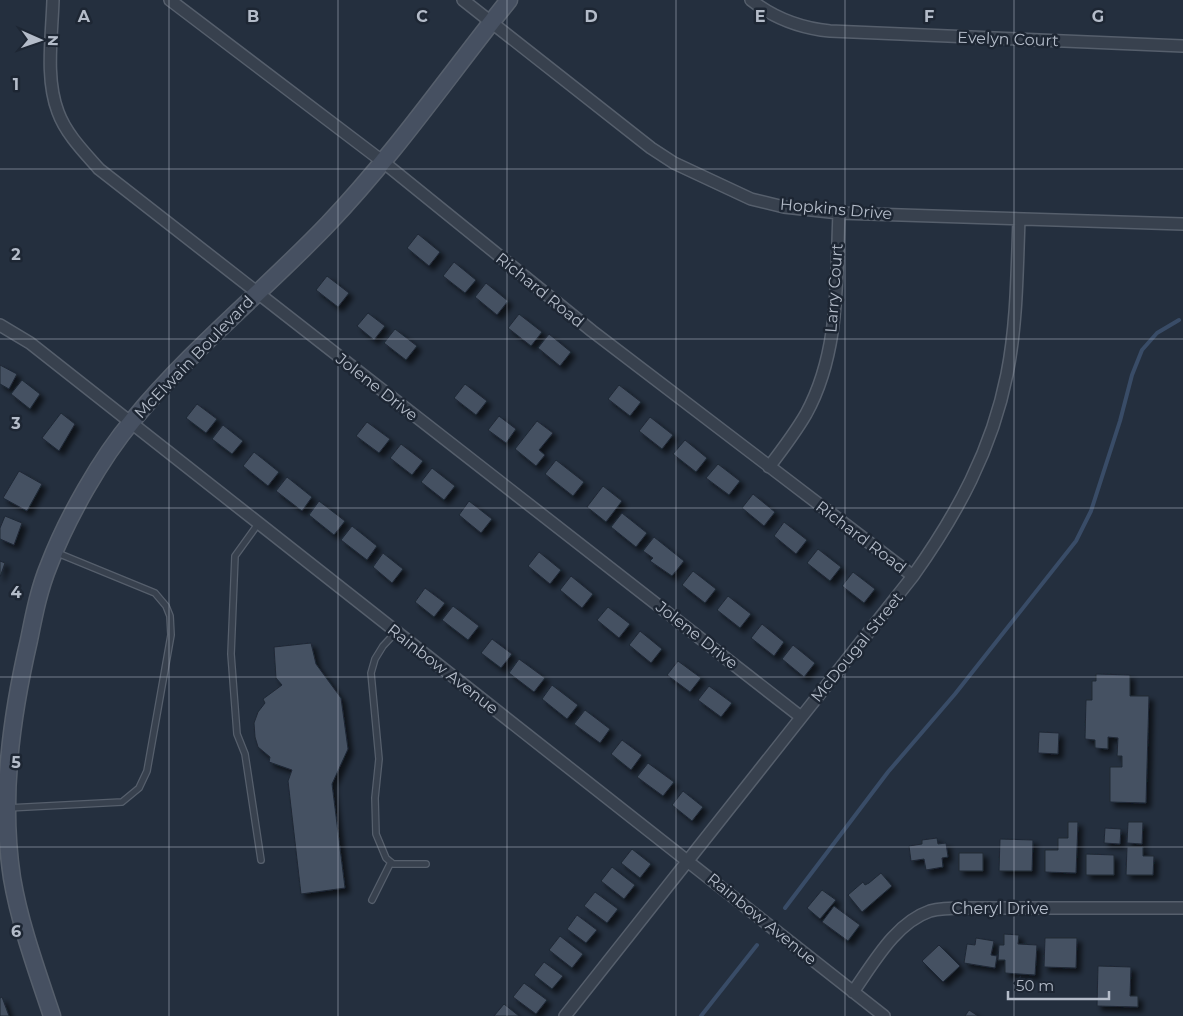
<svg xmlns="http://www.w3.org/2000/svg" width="1183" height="1016" font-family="Montserrat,sans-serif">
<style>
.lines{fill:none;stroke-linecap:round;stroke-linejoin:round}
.stream{stroke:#394c67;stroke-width:4}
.building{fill:#455162;stroke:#1f2835;filter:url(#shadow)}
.lane-casing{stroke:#565f6c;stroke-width:8}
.street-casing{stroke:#565f6c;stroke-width:14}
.secondary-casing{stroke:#565f6c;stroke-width:19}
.lane{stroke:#38414e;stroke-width:5.5}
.street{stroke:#38414e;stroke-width:11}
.secondary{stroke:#465061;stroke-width:16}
.grid{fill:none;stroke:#b4bcc9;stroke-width:1;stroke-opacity:0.55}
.labels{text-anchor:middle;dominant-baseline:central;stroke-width:5;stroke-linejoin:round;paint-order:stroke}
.street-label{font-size:16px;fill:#b4bcc9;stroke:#1d2633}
.grid-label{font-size:16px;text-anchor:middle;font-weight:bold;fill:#b4bcc9;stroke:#1d2633;stroke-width:5;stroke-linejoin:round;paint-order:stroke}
</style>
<defs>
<filter id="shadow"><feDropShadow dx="4.5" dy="4.5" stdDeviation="2.5" flood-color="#0009"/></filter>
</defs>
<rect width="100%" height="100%" fill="#242f3e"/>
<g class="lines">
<path class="stream" d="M785,908L888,772L955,694L1076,541L1091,511L1120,421L1132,375L1142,350L1157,333L1179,320
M701,1016L757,945"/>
</g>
<path class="building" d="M418,234L440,252L429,266L407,248Z
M454,262L476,280L465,293L443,276Z
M327,276L349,293L338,307L316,290Z
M486,283L508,301L497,315L475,297Z
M368,313L385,326L374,340L357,326Z
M519,314L542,332L531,346L508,328Z
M395,329L417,346L406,360L384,343Z
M549,334L571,352L560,366L538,348Z
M0,365L17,374L9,389L0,384Z
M22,380L40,394L30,409L11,394Z
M465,384L487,401L476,415L454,398Z
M619,385L641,402L630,416L608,399Z
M197,404L217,419L206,433L186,418Z
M61,413L75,424L59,451L42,438Z
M499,416L516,429L506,443L488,430Z
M650,417L673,435L662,449L639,431Z
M537,421L553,433L539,450L545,455L536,466L515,449Z
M367,422L390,439L379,453L356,436Z
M223,425L243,441L232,454L212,439Z
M685,440L707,458L696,472L673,454Z
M401,444L423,461L412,475L390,458Z
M254,452L279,472L268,486L243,466Z
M556,460L584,482L573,496L545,474Z
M718,464L740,481L729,495L706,478Z
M432,468L455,486L444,500L421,482Z
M19,471L42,484L27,511L3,498Z
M287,477L312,497L302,511L276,491Z
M603,486L622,501L606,522L587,507Z
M753,494L775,512L764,526L742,508Z
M319,501L345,521L334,535L309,515Z
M469,501L492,519L481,533L459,515Z
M622,513L647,533L636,547L611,527Z
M5,516L22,523L14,545L0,539V528Z
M784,522L807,540L796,554L774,536Z
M352,526L377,546L367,560L341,540Z
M654,537L684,561L672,576L650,561L653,558L643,551Z
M818,549L841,567L830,581L807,563Z
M539,552L561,570L550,584L528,566Z
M383,553L403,569L392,583L373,567Z
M0,561L5,563L0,577Z
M693,571L716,589L705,603L682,585Z
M853,572L875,589L864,603L842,586Z
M571,576L593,594L582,608L560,590Z
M425,588L445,603L434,617L415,602Z
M728,596L751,614L740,628L717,610Z
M453,606L479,626L468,640L442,620Z
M608,607L630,624L619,638L597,620Z
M762,624L784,642L774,656L751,638Z
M640,631L662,649L651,663L629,645Z
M492,639L512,654L501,668L481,653Z
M311,643L316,664L341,698L348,749L332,784L345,888L301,894L288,781L292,770L269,762L270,757L258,747L255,737L254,723L258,712L265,703L263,699L282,685L276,678L274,647Z
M793,645L815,663L804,677L782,659Z
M519,659L545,678L534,692L509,673Z
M678,661L701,678L690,692L667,675Z
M1096,674L1130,675V696H1149L1146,803L1110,802V767H1122V756H1117L1118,738L1108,737V749L1095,748V740L1085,739L1086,700H1092V681H1096Z
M552,685L578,705L567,719L542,699Z
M709,686L732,703L721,717L698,700Z
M585,710L610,729L600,743L574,724Z
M1039,732L1059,733L1058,754L1038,753Z
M622,740L642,755L631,770L611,754Z
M648,763L674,782L663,796L637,777Z
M683,791L703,807L692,821L672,805Z
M1068,822H1078L1076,873L1045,872V850H1058V838H1068Z
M1128,822H1143L1142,844L1127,843Z
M1105,828L1121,829L1120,844L1104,843Z
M937,838L938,844L946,843L948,857L942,858L943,867L926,870L924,859L911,861L909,846L922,844V840Z
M1000,839L1033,840L1032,871H999Z
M1127,847H1143V856H1154L1153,875H1126Z
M632,849L651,864L640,878L621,863Z
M959,853H983V871H959Z
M1086,854L1114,855V875H1086Z
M612,867L635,885L624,899L601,881Z
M881,873L892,886L862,912L848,895L863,882L865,885L869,883Z
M822,890L836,900L820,919L807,908Z
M595,892L618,909L607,923L584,906Z
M834,906L860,925L848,941L822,922Z
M577,915L597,930L586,943L567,929Z
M1004,934L1019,935L1018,944L1037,945L1035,975L1005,973V960H998L999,945H1004Z
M560,936L583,954L572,968L549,950Z
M976,938L994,941L991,955L997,956L995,968L964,963L967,944L975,945Z
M1045,938H1077L1076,968L1044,967Z
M939,945L960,966L943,982L922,961Z
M544,962L563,976L552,989L534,975Z
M1098,966L1131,967L1130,996H1138V1007L1097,1006Z
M524,983L547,1000L536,1014L513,997Z
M2,997L9,1016H0V998Z
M504,1004L519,1016H494Z
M969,1010L978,1016H965Z"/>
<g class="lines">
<g class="lane-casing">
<path id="lane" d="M258,524L235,556L231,654L237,734L245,754L261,860
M396,632L383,646L375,659L371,673L379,759L375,798L376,834L386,858L393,864H426
M8,808L122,802L139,788L147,771L171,635L170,616L166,606L155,593L55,552
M372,900L391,862"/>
</g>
<g class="street-casing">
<path id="street" d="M53,0C52,36 45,78 58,112C66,134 84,152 99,169L801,717
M170,0L382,161L592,331L913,576
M463,0L651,148L674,163L751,199L784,207L839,213L1183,224
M751,0C775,19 800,28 830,31L1183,46
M0,325L30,343L884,1016
M769,467C782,450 795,433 806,414C840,352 836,281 839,213
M853,992C873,964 895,923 930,911C941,908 953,908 965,908H1183
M565,1016L913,576C957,514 992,450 1007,374C1017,324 1017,271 1019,219"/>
</g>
<g class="secondary-casing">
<path id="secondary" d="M52,1016C37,971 20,925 12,878C0,799 11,718 29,640C34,615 39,589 49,565C67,518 101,458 133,420C192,348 264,291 328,224C394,155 449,75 509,0"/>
</g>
<use href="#lane" class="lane"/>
<use href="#street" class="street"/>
<use href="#secondary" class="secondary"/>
</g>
<path class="grid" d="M169,0V1016M338,0V1016M507,0V1016M676,0V1016M845,0V1016M1014,0V1016M0,169H1183M0,339H1183M0,508H1183M0,677H1183M0,847H1183"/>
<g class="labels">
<g class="street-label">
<text transform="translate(1008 39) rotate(2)">Evelyn Court</text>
<text transform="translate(836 209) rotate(5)">Hopkins Drive</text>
<text transform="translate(834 288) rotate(-86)">Larry Court</text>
<text transform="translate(540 290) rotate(39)">Richard Road</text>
<text transform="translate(194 357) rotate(-46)">McElwain Boulevard</text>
<text transform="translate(377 387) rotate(38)">Jolene Drive</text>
<text transform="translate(861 537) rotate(37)">Richard Road</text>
<text transform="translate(697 635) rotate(38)">Jolene Drive</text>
<text transform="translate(857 647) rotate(-51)">McDougal Street</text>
<text transform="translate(443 669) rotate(38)">Rainbow Avenue</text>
<text x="1000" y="908">Cheryl Drive</text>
<text transform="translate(762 919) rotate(39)">Rainbow Avenue</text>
</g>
</g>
<g class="grid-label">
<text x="84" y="22">A</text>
<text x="253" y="22">B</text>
<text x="422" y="22">C</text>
<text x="591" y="22">D</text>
<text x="760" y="22">E</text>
<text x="929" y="22">F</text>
<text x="1098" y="22">G</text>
<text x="16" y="90">1</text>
<text x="16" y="260">2</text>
<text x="16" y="429">3</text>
<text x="16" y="598">4</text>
<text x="16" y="768">5</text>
<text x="16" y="937">6</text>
</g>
<g transform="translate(40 40) rotate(92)" stroke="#1d2633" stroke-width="4" paint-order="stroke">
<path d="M0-4L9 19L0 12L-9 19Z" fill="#b4bcc9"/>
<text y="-8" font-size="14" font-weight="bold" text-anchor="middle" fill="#b4bcc9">N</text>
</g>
<path d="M1008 991v8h101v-8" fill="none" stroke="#b4bcc9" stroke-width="2.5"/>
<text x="1016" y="991" font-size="15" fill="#b4bcc9" stroke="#1d2633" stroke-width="4" paint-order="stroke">50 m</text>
</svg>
